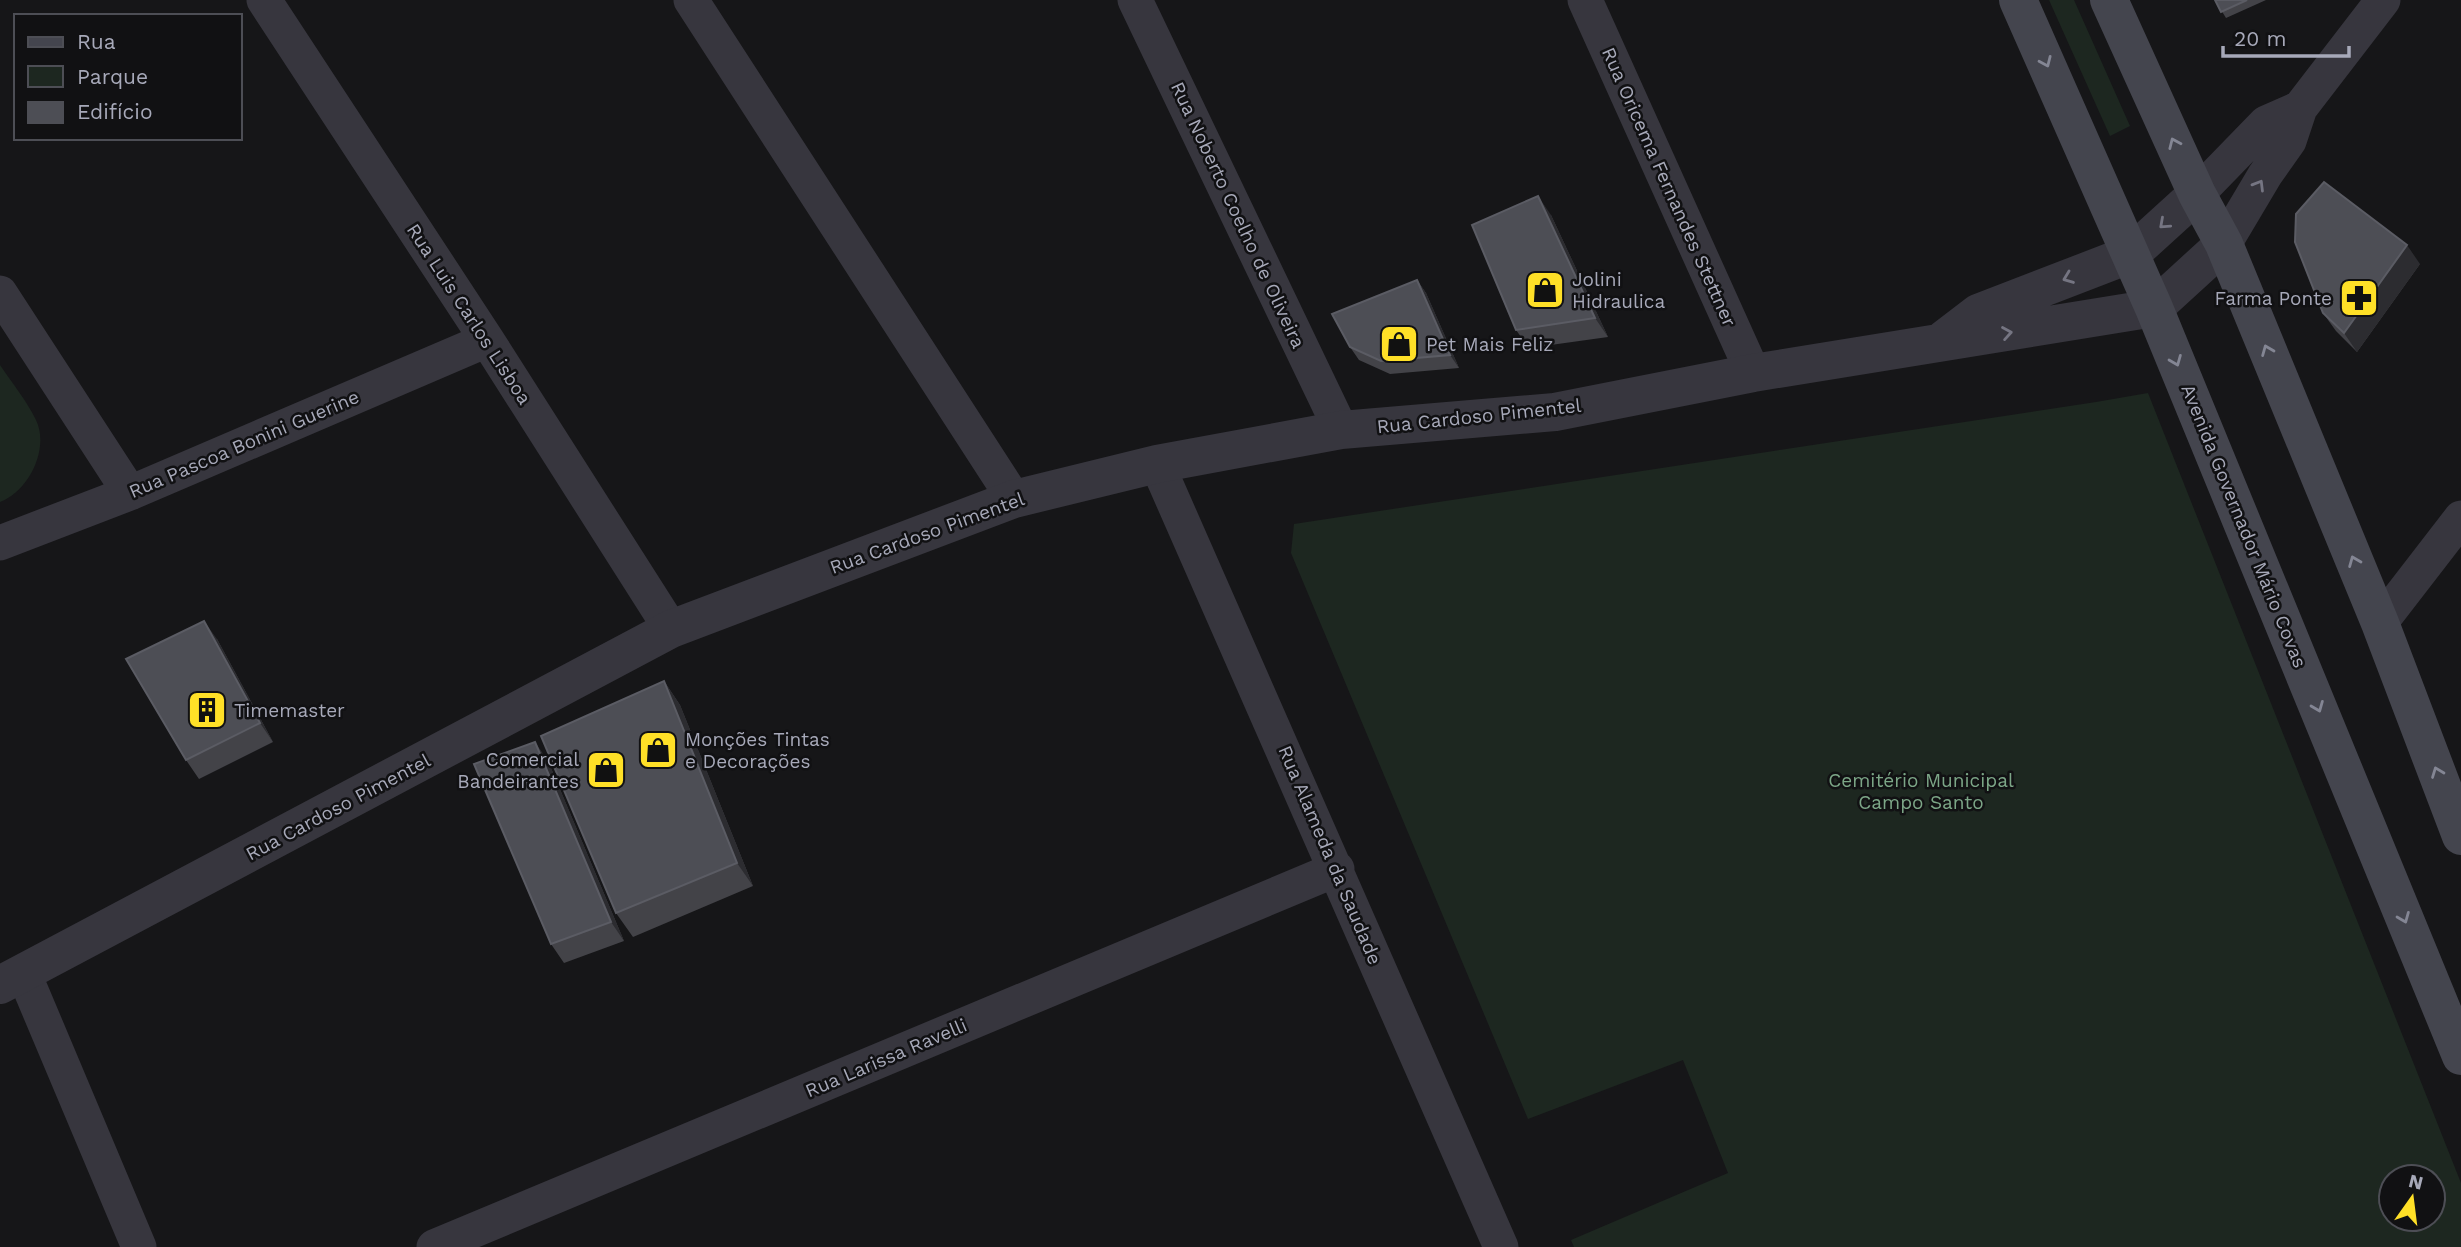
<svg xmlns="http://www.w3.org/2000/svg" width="2461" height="1247" font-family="'Work Sans',sans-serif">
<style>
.green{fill:#1d2720;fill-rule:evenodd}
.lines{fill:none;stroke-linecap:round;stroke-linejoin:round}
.minor{stroke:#37363e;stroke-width:35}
.tertiary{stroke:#37363e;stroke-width:38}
.secondary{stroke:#44454e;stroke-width:38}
.wall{fill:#434348}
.shaded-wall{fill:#2c2c30}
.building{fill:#4d4e55;stroke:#5b5c64;stroke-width:2}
.oneway{stroke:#848694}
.oneway2{stroke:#757582}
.labels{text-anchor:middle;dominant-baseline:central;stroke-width:5;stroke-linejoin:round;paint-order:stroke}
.street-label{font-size:19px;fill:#a7a9b9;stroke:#111113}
.poi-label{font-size:19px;fill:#a7a9b9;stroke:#111113;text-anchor:start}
.park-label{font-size:19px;fill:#7ca687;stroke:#111113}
</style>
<rect width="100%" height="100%" fill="#161618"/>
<path class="green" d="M2049,0H2074L2130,126L2110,136Z
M0,365C12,383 27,401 36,420C50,449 28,492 0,502Z
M2148,393L2461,1183V1247H1574L1571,1240L1728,1173L1683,1060L1528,1119L1291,553L1294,524L2096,402ZM2433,1177V1219H2391V1177Z"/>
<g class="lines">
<path class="minor" d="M264,0L487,340L671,629
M691,0L1014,499
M1135,0L1341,430
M1585,0L1753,373
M2197,194L2266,123L2300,108
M2224,244L2265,175L2289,141L2300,108L2383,0
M0,293L130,493
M1157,464L1501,1247
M0,543L130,493L487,340
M2380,623L2461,518
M24,974L139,1247
M434,1247L1337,869"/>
<path class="tertiary" d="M1944,339L1978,313L2131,254L2197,194
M0,985L671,629L1014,499L1157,464L1341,430L1555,412L1753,373L2154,308L2224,244"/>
<path class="secondary" d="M2018,0L2154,308L2461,1056
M2109,0L2197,194L2224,244L2380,623L2461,836"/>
</g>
<path class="wall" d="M2215,0H2266L2226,18Z
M1551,215L1608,337L1529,348L1516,330Z
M2420,264L2357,352L2336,331L2323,313Z
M1417,280L1426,293L1459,368L1390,374L1359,360L1350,347Z
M217,639L273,742L199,779L186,760Z
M664,681L680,705L753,886L633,937L616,913Z
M548,761L624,941L564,963L551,944Z"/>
<path class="shaded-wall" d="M1538,196L1551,215L1608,337L1595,318Z
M2407,245L2420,264L2357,352L2344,333Z
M1417,280L1426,293L1459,368L1450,355Z
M204,621L217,639L273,742L260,723Z
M664,681L680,705L753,886L737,863Z
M535,742L548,761L624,941L611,922Z"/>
<path class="building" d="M2215,0H2247L2221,12Z
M2324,182L2407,245L2344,333L2323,313L2295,242L2296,214Z
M1538,196L1595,318L1516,330L1472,225Z
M1417,280L1450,355L1381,361L1350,347L1332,314Z
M204,621L260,723L186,760L126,659Z
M664,681L737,863L616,913L541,736Z
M535,742L611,922L551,944L474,764Z"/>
<defs><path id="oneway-chevron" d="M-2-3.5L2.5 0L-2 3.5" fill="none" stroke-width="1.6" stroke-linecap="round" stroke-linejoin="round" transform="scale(1.75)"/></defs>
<g class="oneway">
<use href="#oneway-chevron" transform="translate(2046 62) rotate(66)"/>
<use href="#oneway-chevron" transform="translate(2174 143) rotate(-114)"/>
<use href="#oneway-chevron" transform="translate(2267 350) rotate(-112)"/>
<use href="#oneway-chevron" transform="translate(2176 361) rotate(68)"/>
<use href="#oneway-chevron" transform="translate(2354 561) rotate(-112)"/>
<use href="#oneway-chevron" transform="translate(2318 707) rotate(68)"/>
<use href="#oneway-chevron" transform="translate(2437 772) rotate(-111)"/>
<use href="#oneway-chevron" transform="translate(2404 918) rotate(68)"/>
</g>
<g class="oneway2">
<use href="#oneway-chevron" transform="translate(2259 185) rotate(-59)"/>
<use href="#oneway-chevron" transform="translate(2164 224) rotate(138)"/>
<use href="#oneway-chevron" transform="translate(2068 278) rotate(159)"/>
<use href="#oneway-chevron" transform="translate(2007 333) rotate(-10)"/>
</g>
<defs>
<g id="shop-square" transform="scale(2.0125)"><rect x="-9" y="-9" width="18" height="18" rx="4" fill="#ffe027" stroke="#111113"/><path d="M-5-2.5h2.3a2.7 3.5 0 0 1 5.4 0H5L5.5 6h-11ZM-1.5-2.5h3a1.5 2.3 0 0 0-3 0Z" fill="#111"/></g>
<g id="pharmacy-square" transform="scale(2.0125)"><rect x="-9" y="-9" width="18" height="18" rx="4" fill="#ffe027" stroke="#111113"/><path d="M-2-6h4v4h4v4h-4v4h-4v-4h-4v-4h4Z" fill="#111"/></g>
<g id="building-square" transform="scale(2.0125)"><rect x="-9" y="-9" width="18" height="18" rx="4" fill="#ffe027" stroke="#111113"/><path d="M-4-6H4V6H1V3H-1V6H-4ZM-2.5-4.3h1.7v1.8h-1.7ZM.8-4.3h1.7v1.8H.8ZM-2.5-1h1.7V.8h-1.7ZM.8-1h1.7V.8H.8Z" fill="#111"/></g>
</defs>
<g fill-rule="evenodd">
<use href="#shop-square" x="1545" y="290"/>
<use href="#pharmacy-square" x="2359" y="298"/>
<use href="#shop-square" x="1399" y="344"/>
<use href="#building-square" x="207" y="710"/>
<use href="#shop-square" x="658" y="750"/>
<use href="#shop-square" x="606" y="770"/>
</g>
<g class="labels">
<g class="street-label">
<text transform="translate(1669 187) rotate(66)">Rua Oricema Fernandes Stettner</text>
<text transform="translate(1238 215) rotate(65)">Rua Noberto Coelho de Oliveira</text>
<text transform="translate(469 314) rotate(57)">Rua Luis Carlos Lisboa</text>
<text transform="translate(1479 416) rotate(-6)">Rua Cardoso Pimentel</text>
<text transform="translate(244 444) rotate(-23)">Rua Pascoa Bonini Guerine</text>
<text transform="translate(2244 526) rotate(68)">Avenida Governador Mário Covas</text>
<text transform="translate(927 533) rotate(-20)">Rua Cardoso Pimentel</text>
<text transform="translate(338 807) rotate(-28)">Rua Cardoso Pimentel</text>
<text transform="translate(1330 855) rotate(67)">Rua Alameda da Saudade</text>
<text transform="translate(886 1058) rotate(-23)">Rua Larissa Ravelli</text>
</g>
<g class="poi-label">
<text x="1572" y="279">Jolini<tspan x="1572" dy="22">Hidraulica</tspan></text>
<text x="2332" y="298" text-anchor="end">Farma Ponte</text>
<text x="1426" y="344">Pet Mais Feliz</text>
<text x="234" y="710">Timemaster</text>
<text x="685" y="739">Monções Tintas<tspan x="685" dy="22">e Decorações</tspan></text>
<text x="579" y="759" text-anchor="end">Comercial<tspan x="579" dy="22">Bandeirantes</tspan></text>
</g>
<g class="park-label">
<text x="1921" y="780">Cemitério Municipal<tspan x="1921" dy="22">Campo Santo</tspan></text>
</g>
</g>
<rect x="14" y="14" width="228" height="126" fill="#111113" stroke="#4d4e55" stroke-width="2"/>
<rect x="28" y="37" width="35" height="10" fill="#44454e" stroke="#4d4e55" stroke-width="2"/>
<text x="77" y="49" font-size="21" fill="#a7a9b9">Rua</text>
<rect x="28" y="66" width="35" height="21" fill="#1d2720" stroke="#4d4e55" stroke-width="2"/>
<text x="77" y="84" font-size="21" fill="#a7a9b9">Parque</text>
<rect x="28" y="102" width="35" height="21" fill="#4d4e55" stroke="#4d4e55" stroke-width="2"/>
<text x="77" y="119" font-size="21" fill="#a7a9b9">Edifício</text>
<g transform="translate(2412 1198) rotate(14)"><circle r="33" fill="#111113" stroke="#4d4e55" stroke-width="2"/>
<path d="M0-5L12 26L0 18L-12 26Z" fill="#ffe027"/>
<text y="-10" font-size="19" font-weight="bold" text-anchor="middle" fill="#a7a9b9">N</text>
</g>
<path d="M2223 46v10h126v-10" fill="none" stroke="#a7a9b9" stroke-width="3.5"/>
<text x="2234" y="46" font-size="21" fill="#a7a9b9" stroke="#111113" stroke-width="5" paint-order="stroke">20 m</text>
</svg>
